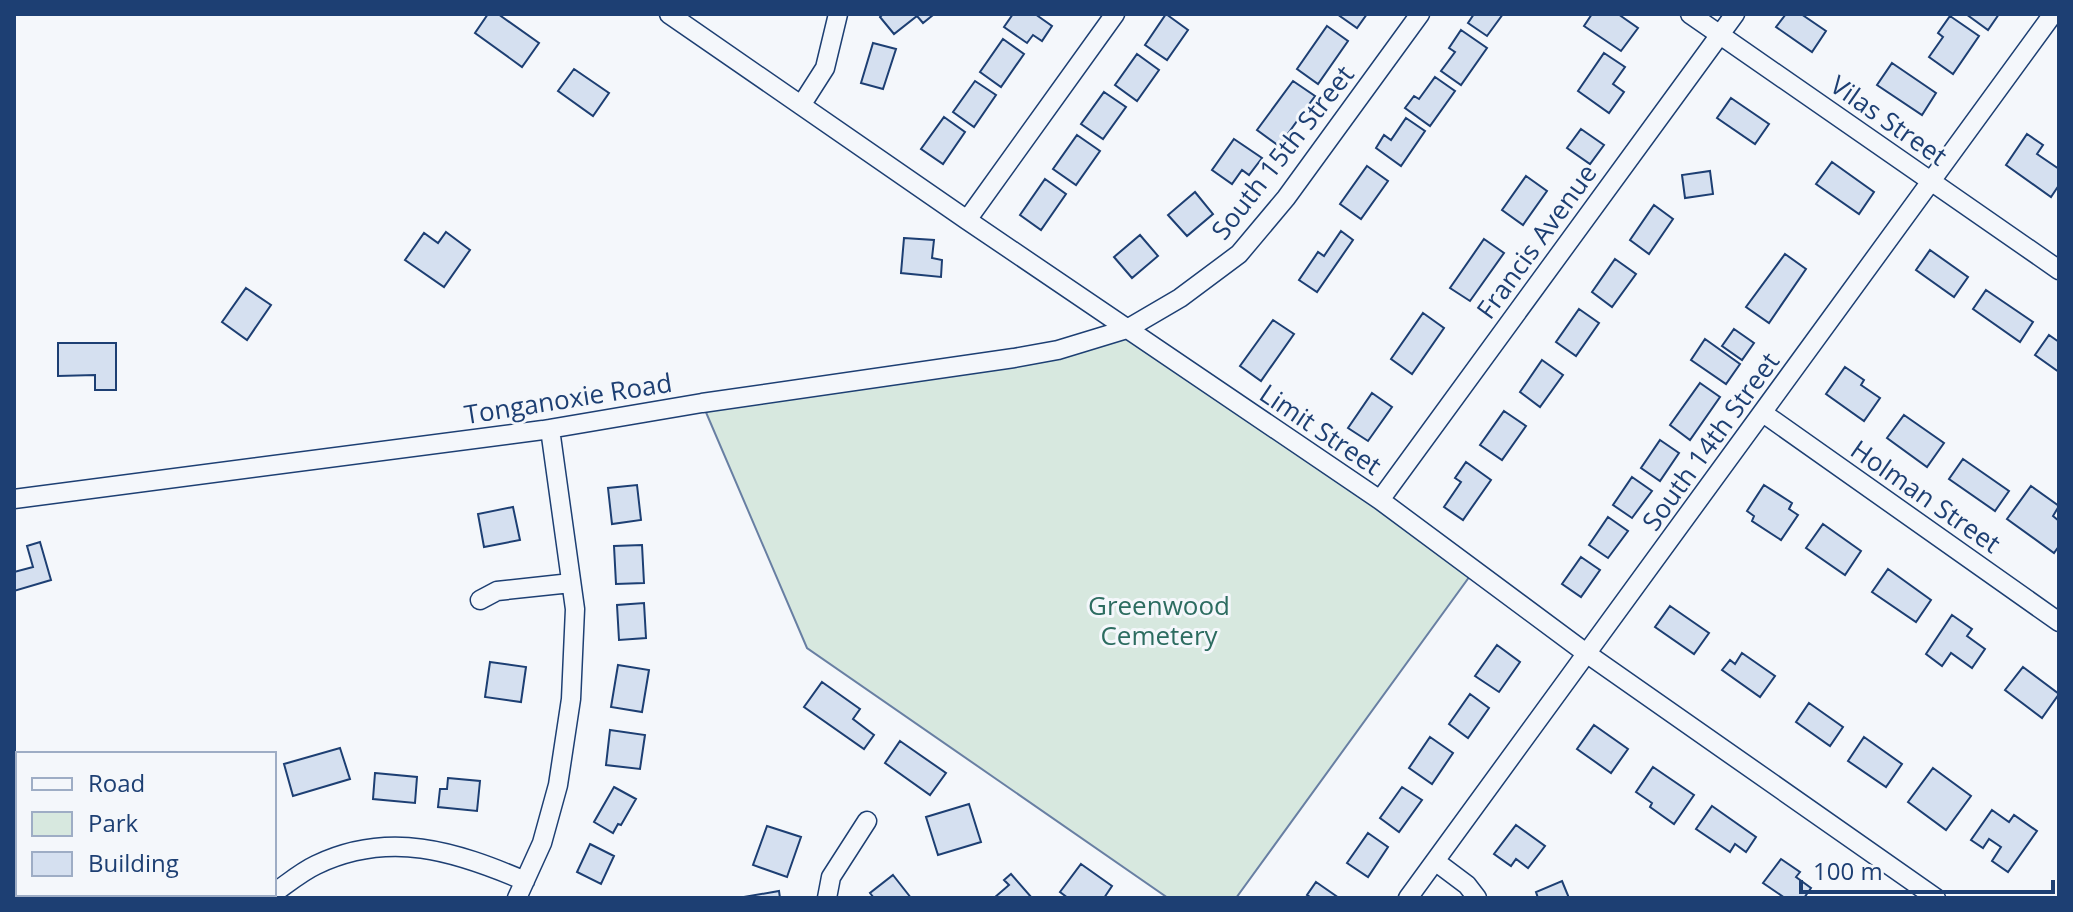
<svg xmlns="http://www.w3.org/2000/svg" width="2073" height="912" font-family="'Open Sans',sans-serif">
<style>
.green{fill:#d7e8df;stroke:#687fa3;stroke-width:2}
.building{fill:#d5e0f0;stroke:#1d3f73;stroke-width:2}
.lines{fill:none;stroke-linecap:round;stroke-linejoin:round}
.minor-casing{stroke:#1d3f73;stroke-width:21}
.minor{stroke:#f4f7fb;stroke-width:18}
.labels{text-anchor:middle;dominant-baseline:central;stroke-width:6;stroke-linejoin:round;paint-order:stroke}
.street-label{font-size:26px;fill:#1d3f73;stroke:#f4f7fb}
.park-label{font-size:26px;fill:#2c6c60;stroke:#f4f7fb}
</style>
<rect width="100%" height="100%" fill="#f4f7fb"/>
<path class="green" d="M1127,329L1475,569L1236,898H1168L807,648L702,403L1014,358Z"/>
<path class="building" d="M488,14H498L539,43L522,67L475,33Z
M883,14H933V15L923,23L917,16L894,34L880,17Z
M1013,14H1035L1052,26L1042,41L1033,35L1027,43L1004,27Z
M1166,14L1188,30L1167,60L1145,45Z
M1337,14H1367L1357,28Z
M1474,14H1503L1487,36L1468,23Z
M1592,14H1618L1638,28L1621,51L1584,26Z
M1786,14H1801L1826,31L1812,52L1776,27Z
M1966,14H1999L1988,30Z
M1950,16L1979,36L1953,74L1929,57L1943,37L1938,33Z
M1327,26L1348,41L1318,84L1297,69Z
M1461,30L1487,48L1461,85L1441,71L1455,52L1449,48Z
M1003,39L1024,54L1001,87L980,72Z
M873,43L896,49L883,89L861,83Z
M1604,53L1625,67L1613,84L1624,92L1609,113L1578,91Z
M1137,54L1159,70L1137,101L1115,85Z
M1892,63L1936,93L1922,115L1877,85Z
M574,69L609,93L593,116L558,91Z
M1435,77L1455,91L1430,126L1405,108L1414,96L1419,99Z
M975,81L996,95L974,127L953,112Z
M1293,81L1315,96L1279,146L1257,130Z
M1104,92L1126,107L1103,139L1081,124Z
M1731,98L1769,124L1755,144L1717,118Z
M944,117L965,132L943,164L921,149Z
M1406,118L1425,131L1401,166L1376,148L1384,135L1391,140Z
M1581,129L1604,145L1590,164L1567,148Z
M2027,134L2043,145L2037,154L2059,169V185L2051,197L2006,165Z
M1077,135L1100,151L1076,185L1053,169Z
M1234,139L1262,158L1249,175L1242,170L1232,184L1212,170Z
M1832,162L1874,192L1859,214L1816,184Z
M1367,166L1388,181L1361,219L1340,204Z
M1710,171L1713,194L1685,198L1682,175Z
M1526,176L1547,191L1523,225L1502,210Z
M1045,179L1066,194L1041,230L1020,215Z
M1195,192L1213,214L1187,236L1168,215Z
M1654,205L1673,219L1649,254L1630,240Z
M1341,231L1353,240L1317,292L1299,280L1318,252L1324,256Z
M446,232L470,250L444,287L405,260L424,233L438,243Z
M1140,235L1158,256L1132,278L1114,257Z
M904,238L934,240L932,258L942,260L941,277L901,273Z
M1484,239L1504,253L1470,301L1450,288Z
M1930,250L1968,277L1954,297L1916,270Z
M1785,254L1806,269L1769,323L1746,307Z
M1615,259L1636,274L1612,307L1592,292Z
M246,288L271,305L247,340L222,322Z
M1986,290L2033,322L2020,342L1973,309Z
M1579,309L1599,323L1576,356L1556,342Z
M1423,313L1444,328L1412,374L1391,359Z
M1273,320L1294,334L1261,381L1240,366Z
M1734,329L1754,343L1742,360L1722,346Z
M2049,335L2059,342V372L2035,355Z
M1705,339L1740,364L1726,384L1691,360Z
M58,343H116V390H95V375L58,376Z
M1542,360L1563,375L1540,407L1520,392Z
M1845,367L1864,380L1861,385L1880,398L1864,421L1826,394Z
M1700,383L1720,397L1690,440L1670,425Z
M1372,393L1392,407L1368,441L1348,428Z
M1504,411L1526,426L1502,460L1480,445Z
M1904,415L1944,443L1927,467L1887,438Z
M1660,440L1679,453L1660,481L1641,468Z
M1963,459L2009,491L1995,511L1949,479Z
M1466,462L1491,480L1463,520L1444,507L1461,482L1455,478Z
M1632,477L1652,491L1632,518L1613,505Z
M637,485L641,520L612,524L608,488Z
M1764,485L1792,503L1789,509L1798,515L1781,540L1752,521L1754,516L1747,511Z
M2031,486L2059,506L2053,516L2059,521V546L2054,553L2007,519Z
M513,507L520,540L484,547L478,514Z
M1608,517L1628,531L1608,558L1589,545Z
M1823,524L1861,551L1845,575L1806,548Z
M40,542L51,580L14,591V572L33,567L27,546Z
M642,545L644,583L616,584L614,546Z
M1581,557L1600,570L1581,597L1562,584Z
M1888,569L1931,600L1916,622L1872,592Z
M644,603L646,638L619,640L617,605Z
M1670,606L1709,633L1694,654L1655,627Z
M1952,615L1972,629L1967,636L1985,649L1972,668L1951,653L1942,666L1926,654Z
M1497,645L1520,662L1499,692L1475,676Z
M1742,653L1775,676L1760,697L1722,670L1730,660L1735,664Z
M490,662L526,667L521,702L485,697Z
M618,665L649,670L642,712L611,707Z
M2023,667L2059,694L2042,718L2005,690Z
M822,682L860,709L853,719L874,735L864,749L804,707Z
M1470,694L1489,708L1468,738L1449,724Z
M1809,703L1843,727L1830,746L1796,722Z
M1594,725L1628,749L1611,773L1577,749Z
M610,730L645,735L640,769L606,765Z
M1430,737L1453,753L1432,784L1409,768Z
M1864,737L1902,764L1886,787L1848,761Z
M900,741L946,773L930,795L885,763Z
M340,748L350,779L293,796L284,764Z
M1653,767L1694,795L1674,824L1650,807L1652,803L1636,792Z
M1933,768L1971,796L1946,830L1908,802Z
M375,773L417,777L415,803L373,799Z
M448,778L480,781L477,811L438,807L440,789H447Z
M614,787L636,799L621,825L618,824L613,833L594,822Z
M1402,787L1422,800L1399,832L1380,818Z
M969,804L981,842L938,855L926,817Z
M1712,806L1756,837L1746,852L1735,844L1730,852L1696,829Z
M1992,810L2009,822L2014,815L2037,831L2008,872L1992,861L2001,847L1989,839L1983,848L1971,840Z
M1516,825L1545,846L1528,868L1516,859L1511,866L1494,854Z
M767,826L801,837L787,877L753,865Z
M1368,833L1388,847L1368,877L1347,863Z
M590,844L614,856L601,884L577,872Z
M1781,859L1800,872L1796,877L1811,888L1804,898H1785L1763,883Z
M1081,864L1112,886L1104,898H1068L1060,892Z
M1011,874L1032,898H994L1009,885L1004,880Z
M893,875L911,898H874L870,893Z
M1562,881L1569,898H1538L1536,892Z
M1316,882L1339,898H1312L1307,895Z
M779,891L780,898H738Z"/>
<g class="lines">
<g class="minor-casing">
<path id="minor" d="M669,14L967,220L1380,500L1586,653L1936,898
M1690,14L2059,270
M802,104L825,68L838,14
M967,220L1115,14
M1763,413L2059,622
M14,499L543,430L702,403L1014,358L1058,350L1127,329L1180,298L1239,254L1286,198L1420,14
M1380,500L1735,14
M480,600L497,591L571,583
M14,850L18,844
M1435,861L1467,885L1477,898
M274,893C287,884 301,872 316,865C389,830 455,851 525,881
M517,898L542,843L558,785L571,699L575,609L550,429
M827,898L831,877L867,821
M1408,898L2053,14"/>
</g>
<use href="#minor" class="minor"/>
</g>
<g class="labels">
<g class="street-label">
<text transform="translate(1889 120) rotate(35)">Vilas Street</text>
<text transform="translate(1282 152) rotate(-52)">South 15th Street</text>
<text transform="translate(1536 241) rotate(-54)">Francis Avenue</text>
<text transform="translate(568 398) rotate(-9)">Tonganoxie Road</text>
<text transform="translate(1321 429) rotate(34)">Limit Street</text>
<text transform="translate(1710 441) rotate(-54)">South 14th Street</text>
<text transform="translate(1926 496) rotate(35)">Holman Street</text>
</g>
<g class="park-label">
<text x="1159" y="605">Greenwood<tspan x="1159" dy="30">Cemetery</tspan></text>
</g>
</g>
<rect width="2073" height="912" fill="none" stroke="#1d3f73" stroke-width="32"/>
<rect x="16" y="752" width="260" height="144" fill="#f4f7fb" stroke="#9eadc5" stroke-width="2"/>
<rect x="32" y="778" width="40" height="12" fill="#f4f7fb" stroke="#9eadc5" stroke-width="2"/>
<text x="88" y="792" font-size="24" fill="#1d3f73">Road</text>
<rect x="32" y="812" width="40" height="24" fill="#d7e8df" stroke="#9eadc5" stroke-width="2"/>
<text x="88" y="832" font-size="24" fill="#1d3f73">Park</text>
<rect x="32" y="852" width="40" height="24" fill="#d5e0f0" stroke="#9eadc5" stroke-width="2"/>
<text x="88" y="872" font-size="24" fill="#1d3f73">Building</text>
<path d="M1801 880v12h252v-12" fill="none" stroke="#1d3f73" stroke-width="4"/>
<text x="1813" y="880" font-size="24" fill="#1d3f73" stroke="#f4f7fb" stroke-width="6" paint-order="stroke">100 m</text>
</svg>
